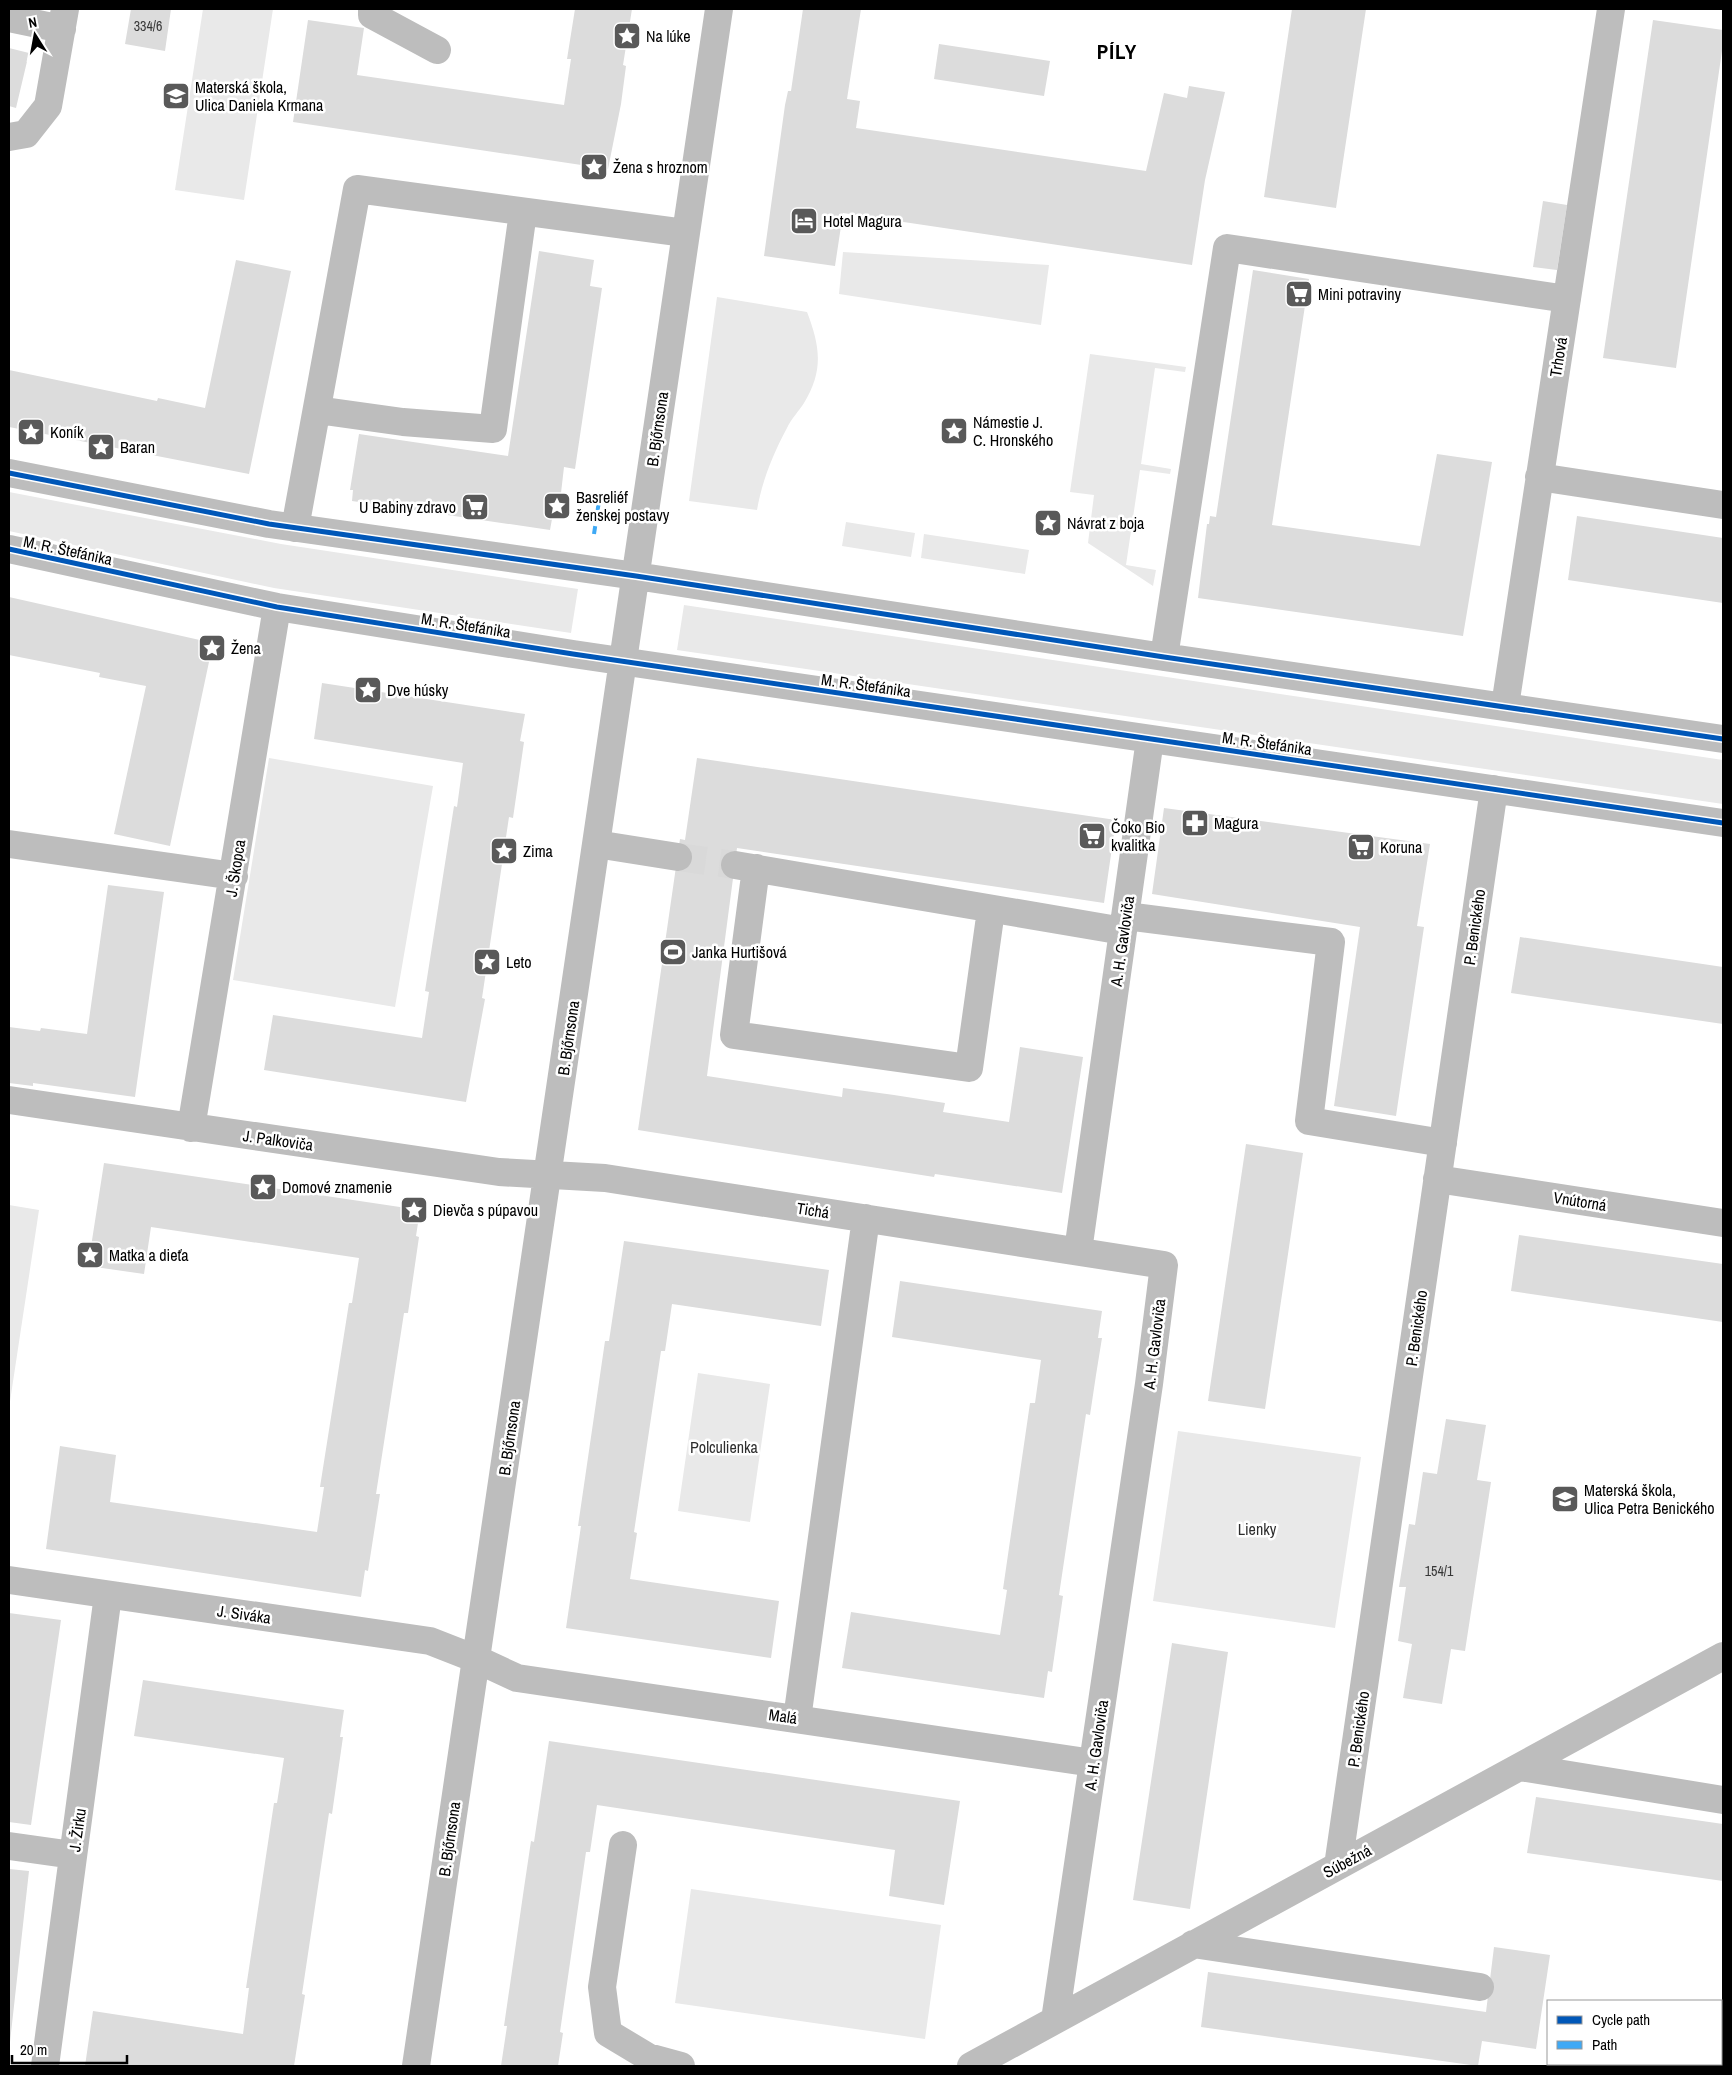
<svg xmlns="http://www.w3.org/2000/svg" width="1732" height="2075" font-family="'Archivo Narrow',sans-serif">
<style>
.green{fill:#e9e9e9}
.building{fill:#dcdcdc}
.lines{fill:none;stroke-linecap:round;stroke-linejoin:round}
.minor-tunnel{stroke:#d9d9d9;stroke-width:28;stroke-dasharray:28 14;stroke-linecap:butt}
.minor{stroke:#bdbdbd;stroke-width:28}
.quiet{stroke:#3fa9f5;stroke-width:4;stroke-dasharray:8 4;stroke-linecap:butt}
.cycleway-casing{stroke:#fff;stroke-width:8}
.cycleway{stroke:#0057b8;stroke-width:5}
.labels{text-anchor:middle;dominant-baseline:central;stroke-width:5;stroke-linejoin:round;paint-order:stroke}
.number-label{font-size:14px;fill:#373737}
.poi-label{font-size:16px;fill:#000;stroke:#fff;text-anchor:start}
.street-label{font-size:16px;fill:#000;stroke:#fff}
.park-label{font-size:16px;fill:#2e2e2e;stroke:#fff}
.district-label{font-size:21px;font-weight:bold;letter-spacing:1px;fill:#000;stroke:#fff}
</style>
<rect width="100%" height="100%" fill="#fff"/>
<path class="green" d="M203,9H273L244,200L175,190Z
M843,252L1049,265L1041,325L839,294Z
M717,297L807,312C820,346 824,370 804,403C799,411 791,419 787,428C773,454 762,481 757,510L689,501Z
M1090,354L1186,367L1185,372L1155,368L1141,464L1171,469L1170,474L1140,470L1126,565L1156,570L1153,586L1088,543L1094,495L1070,492Z
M9,492L281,544L578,589L571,633L274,588L9,531Z
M846,522L915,533L911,557L842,546Z
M924,534L1029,550L1025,574L921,558Z
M684,605L1723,760V804L677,650Z
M269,758L433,786L395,1007L233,980Z
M9,1205L39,1210L9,1408Z
M698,1373L770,1384L750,1522L678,1511Z
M1178,1431L1361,1457L1335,1628L1153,1601Z
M691,1889L941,1925L925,2039L675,2003Z"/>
<path class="building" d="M131,9H171L165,51L125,44Z
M575,9H632L623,65L626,66L621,104L608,169L293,122L308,20L364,28L357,75L564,105L571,59H567Z
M803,9H861L847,99L860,101L856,128L1146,171L1164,93L1187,98L1189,86L1225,92L1205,180L1192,265L843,213L835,266L764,256L785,105L788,91H791Z
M1292,9H1366L1336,208L1264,197Z
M1653,20L1723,30V44L1676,368L1603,358Z
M939,44L1050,61L1044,96L934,79Z
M9,48L29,53L16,108L9,106Z
M1543,201L1567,205L1557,270L1533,267Z
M539,251L594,260L590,286L602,288L575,469L564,467L561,493H559L555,519H552L550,530L352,501L353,490H350L359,434L508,456Z
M236,260L291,271L249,474L9,427V370L157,401L158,398L205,408Z
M1253,270L1309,279L1272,525L1420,546L1437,454L1492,462L1463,636L1198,598L1207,524H1209L1210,516L1216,517Z
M1577,516L1723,538V603L1568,580Z
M9,597L213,643L170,846L114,834L146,686L99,677L100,673L9,655Z
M322,683L525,714L520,741L524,742L513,818L509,817L482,998L485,999L466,1102L264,1070L273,1015L422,1038L429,992L425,991L454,806L457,807L463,763L314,739Z
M697,758L1116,820L1104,903L737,848L707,1076L842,1097L843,1088L894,1095L945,1103L943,1112L1009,1122L1020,1047L1083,1057L1062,1193L935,1174L934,1177L638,1130L680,839L685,840Z
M1164,808L1430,844L1417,926L1424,927L1396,1116L1334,1106L1360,927L1152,894Z
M108,885L164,892L135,1097L33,1083V1086L9,1083V1027L40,1031L41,1028L87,1034Z
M1520,937L1723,967V1024L1511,993Z
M1246,1144L1303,1153L1265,1409L1208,1401Z
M104,1163L420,1210L416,1236L419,1237L408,1313H404L376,1494H380L368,1571L365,1570L361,1597L46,1549L60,1446L116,1455L110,1502L317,1532L324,1487H320L349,1303H352L359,1258L151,1227L144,1274L88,1266Z
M1519,1235L1723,1264V1322L1511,1291Z
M624,1241L829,1270L821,1326L672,1304L665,1351H661L634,1532L637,1533L630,1579L779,1601L771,1658L566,1628L581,1526H578L605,1341H609Z
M900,1281L1102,1311L1098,1338H1102L1096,1375L1090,1415L1086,1414L1059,1595L1063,1596L1052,1672L1048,1671L1044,1698L842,1668L851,1612L1000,1635L1007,1590L1003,1589L1030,1403H1035L1041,1360L892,1337Z
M1446,1419L1486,1425L1477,1480L1491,1482L1465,1651L1451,1649L1442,1704L1403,1698L1412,1644L1398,1641L1406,1587H1399L1409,1524L1415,1525L1423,1472L1437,1474Z
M9,1613L61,1620L31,1825L9,1822Z
M1172,1643L1228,1652L1190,1909L1133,1900Z
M143,1680L344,1710L340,1737H343L332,1814L329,1813L302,1994L305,1995L294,2066H85L93,2011L243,2034L249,1988H246L274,1803H277L284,1758L134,1736Z
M549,1741L960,1801L944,1905L889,1896L895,1850L597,1805L590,1852H586L560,2032L563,2033L558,2066H501L507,2026H504L524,1888L531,1841L534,1842Z
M1536,1797L1723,1824V1881L1527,1853Z
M9,1869L29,1871L10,2042H9Z
M1494,1947L1550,1955L1536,2049L1482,2041L1478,2066L1201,2027L1208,1972L1486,2012Z"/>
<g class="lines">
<path class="minor-tunnel" d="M678,857L735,865"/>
<path class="minor" d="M372,9V15L437,50
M9,18L62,29
M9,137L26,134L48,106L65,9
M317,410L403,422L493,429L523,212
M9,473L269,524L636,576L1164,657L1723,739
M1539,477L1723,505
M295,528L357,189L685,233
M9,549L277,607L573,654L1723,823
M1164,657L1227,248L1567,299
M1505,706L1611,9
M9,844L234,876
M596,844L678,857
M735,865L1123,931
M756,868L734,1035L969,1068L991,910
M1126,916L1331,942L1309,1121L1443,1143
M9,1100L499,1172L605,1178L1164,1265L1149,1384L1055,2020
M191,1128L277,607
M1437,1179L1723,1223
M1078,1251L1150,739
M9,1580L430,1641L476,1659L517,1678L1093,1763
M797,1719L866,1218
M1520,1767L1723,1800
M623,1845L602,1987L608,2033L648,2057L681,2066
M9,1846L73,1855
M1338,1866L1494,789
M1193,1944L1480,1987
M1721,2055L1723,2053
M45,2066L108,1595
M416,2066L719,9
M971,2066L1723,1656
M1696,2066L1701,2064"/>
<path class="quiet" d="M594,534L599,501"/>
<g class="cycleway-casing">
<path id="cycleway" d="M9,473L269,524L636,576L1164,657L1723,739
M9,549L277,607L573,654L1723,823"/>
</g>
<use href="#cycleway" class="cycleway"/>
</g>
<defs>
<g id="sight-square" transform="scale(1.4375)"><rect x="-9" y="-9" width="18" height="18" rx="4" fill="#595959" stroke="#fff"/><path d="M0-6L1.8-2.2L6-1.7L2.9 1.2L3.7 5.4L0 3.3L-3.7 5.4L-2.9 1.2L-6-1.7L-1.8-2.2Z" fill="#fff"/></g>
<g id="school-square" transform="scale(1.4375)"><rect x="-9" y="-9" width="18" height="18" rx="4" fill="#595959" stroke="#fff"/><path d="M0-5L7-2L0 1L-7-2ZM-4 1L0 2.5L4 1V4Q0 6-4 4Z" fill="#fff"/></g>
<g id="hotel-square" transform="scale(1.4375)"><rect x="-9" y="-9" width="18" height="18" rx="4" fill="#595959" stroke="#fff"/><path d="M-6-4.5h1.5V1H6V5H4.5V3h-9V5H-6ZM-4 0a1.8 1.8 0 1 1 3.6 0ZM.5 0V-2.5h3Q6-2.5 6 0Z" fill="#fff"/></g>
<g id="supermarket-square" transform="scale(1.4375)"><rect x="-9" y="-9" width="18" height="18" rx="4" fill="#595959" stroke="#fff"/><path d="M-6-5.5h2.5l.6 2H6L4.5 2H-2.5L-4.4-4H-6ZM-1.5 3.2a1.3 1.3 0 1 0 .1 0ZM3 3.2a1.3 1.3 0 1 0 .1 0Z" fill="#fff"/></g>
<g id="pharmacy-square" transform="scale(1.4375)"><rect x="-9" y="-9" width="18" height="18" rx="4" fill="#595959" stroke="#fff"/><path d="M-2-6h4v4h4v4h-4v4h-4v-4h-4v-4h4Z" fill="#fff"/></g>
<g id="stadium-square" transform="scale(1.4375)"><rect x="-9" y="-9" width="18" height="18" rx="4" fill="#595959" stroke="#fff"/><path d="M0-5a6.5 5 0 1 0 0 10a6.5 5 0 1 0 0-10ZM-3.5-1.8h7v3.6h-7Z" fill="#fff"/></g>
</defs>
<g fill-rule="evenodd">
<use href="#sight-square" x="627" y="36"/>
<use href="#school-square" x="176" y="96"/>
<use href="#sight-square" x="594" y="167"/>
<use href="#hotel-square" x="804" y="221"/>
<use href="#supermarket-square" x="1299" y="294"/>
<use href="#sight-square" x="954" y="431"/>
<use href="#sight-square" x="31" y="432"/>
<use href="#sight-square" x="101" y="447"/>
<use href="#sight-square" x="557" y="506"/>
<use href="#supermarket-square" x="475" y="507"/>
<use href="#sight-square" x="1048" y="523"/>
<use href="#sight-square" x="212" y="648"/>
<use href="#sight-square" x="368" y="690"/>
<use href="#pharmacy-square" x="1195" y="823"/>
<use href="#supermarket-square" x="1092" y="836"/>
<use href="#supermarket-square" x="1361" y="847"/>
<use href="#sight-square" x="504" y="851"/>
<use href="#stadium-square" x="673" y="952"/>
<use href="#sight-square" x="487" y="962"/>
<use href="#sight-square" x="263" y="1187"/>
<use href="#sight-square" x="414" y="1210"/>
<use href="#sight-square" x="90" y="1255"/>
<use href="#school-square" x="1565" y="1499"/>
</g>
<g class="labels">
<g class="number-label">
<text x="148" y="26">334/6</text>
<text x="1439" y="1571">154/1</text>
</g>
<g class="poi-label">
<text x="646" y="36">Na lúke</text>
<text x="195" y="87">Materská škola,<tspan x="195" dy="18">Ulica Daniela Krmana</tspan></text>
<text x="613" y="167">Žena s hroznom</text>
<text x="823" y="221">Hotel Magura</text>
<text x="1318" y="294">Mini potraviny</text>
<text x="973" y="422">Námestie J.<tspan x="973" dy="18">C. Hronského</tspan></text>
<text x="50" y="432">Koník</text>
<text x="120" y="447">Baran</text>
<text x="576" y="497">Basreliéf<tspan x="576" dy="18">ženskej postavy</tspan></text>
<text x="456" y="507" text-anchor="end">U Babiny zdravo</text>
<text x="1067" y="523">Návrat z boja</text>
<text x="231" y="648">Žena</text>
<text x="387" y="690">Dve húsky</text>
<text x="1214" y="823">Magura</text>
<text x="1111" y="827">Čoko Bio<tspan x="1111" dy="18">kvalitka</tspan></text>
<text x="1380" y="847">Koruna</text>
<text x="523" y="851">Zima</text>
<text x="692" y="952">Janka Hurtišová</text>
<text x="506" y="962">Leto</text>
<text x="282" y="1187">Domové znamenie</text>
<text x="433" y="1210">Dievča s púpavou</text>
<text x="109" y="1255">Matka a dieťa</text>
<text x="1584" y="1490">Materská škola,<tspan x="1584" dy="18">Ulica Petra Benického</tspan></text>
</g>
<g class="street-label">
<text transform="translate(1558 357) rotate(-81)">Trhová</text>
<text transform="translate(657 429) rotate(-82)">B. Bjőrnsona</text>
<text transform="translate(68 550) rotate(12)">M. R. Štefánika</text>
<text transform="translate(466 625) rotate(9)">M. R. Štefánika</text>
<text transform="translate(866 685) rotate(8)">M. R. Štefánika</text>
<text transform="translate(1267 743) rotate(8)">M. R. Štefánika</text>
<text transform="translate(235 868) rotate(-81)">J. Škopca</text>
<text transform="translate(1474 927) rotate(-82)">P. Benického</text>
<text transform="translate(1122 941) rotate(-82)">A. H. Gavloviča</text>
<text transform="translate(568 1038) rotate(-82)">B. Bjőrnsona</text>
<text transform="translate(278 1140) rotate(8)">J. Palkoviča</text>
<text transform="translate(1580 1201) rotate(9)">Vnútorná</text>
<text transform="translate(813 1210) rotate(9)">Tichá</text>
<text transform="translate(1416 1328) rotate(-82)">P. Benického</text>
<text transform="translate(1154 1344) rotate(-83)">A. H. Gavloviča</text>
<text transform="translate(509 1438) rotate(-82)">B. Bjőrnsona</text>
<text transform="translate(244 1614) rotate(8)">J. Siváka</text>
<text transform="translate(783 1716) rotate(8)">Malá</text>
<text transform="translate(1358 1729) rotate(-82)">P. Benického</text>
<text transform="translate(1096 1745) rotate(-82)">A. H. Gavloviča</text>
<text transform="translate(77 1830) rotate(-82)">J. Žirku</text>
<text transform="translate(449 1839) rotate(-82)">B. Bjőrnsona</text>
<text transform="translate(1347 1861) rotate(-28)">Súbežná</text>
</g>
<g class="park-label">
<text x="724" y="1447">Polculienka</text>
<text x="1257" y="1529">Lienky</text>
</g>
<g class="district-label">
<text x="1117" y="51">PÍLY</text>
</g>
</g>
<rect width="1732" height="2075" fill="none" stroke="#000000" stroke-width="20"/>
<rect x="1547" y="2000" width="175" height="65" fill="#ffffff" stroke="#999999"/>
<rect x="1557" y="2016" width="25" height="8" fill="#0057b8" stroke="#999999"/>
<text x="1592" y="2025" font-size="15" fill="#000000">Cycle path</text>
<rect x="1557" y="2041" width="25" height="8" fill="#3fa9f5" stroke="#999999"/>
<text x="1592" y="2050" font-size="15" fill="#000000">Path</text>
<g transform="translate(35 35) rotate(349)" stroke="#ffffff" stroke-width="4" paint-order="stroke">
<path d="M0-4L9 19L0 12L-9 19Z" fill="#000000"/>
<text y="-8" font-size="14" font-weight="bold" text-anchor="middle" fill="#000000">N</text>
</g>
<path d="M12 2055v8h115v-8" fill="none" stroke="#000000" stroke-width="2.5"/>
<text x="20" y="2055" font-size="15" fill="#000000" stroke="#ffffff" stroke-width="4" paint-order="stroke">20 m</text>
</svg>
